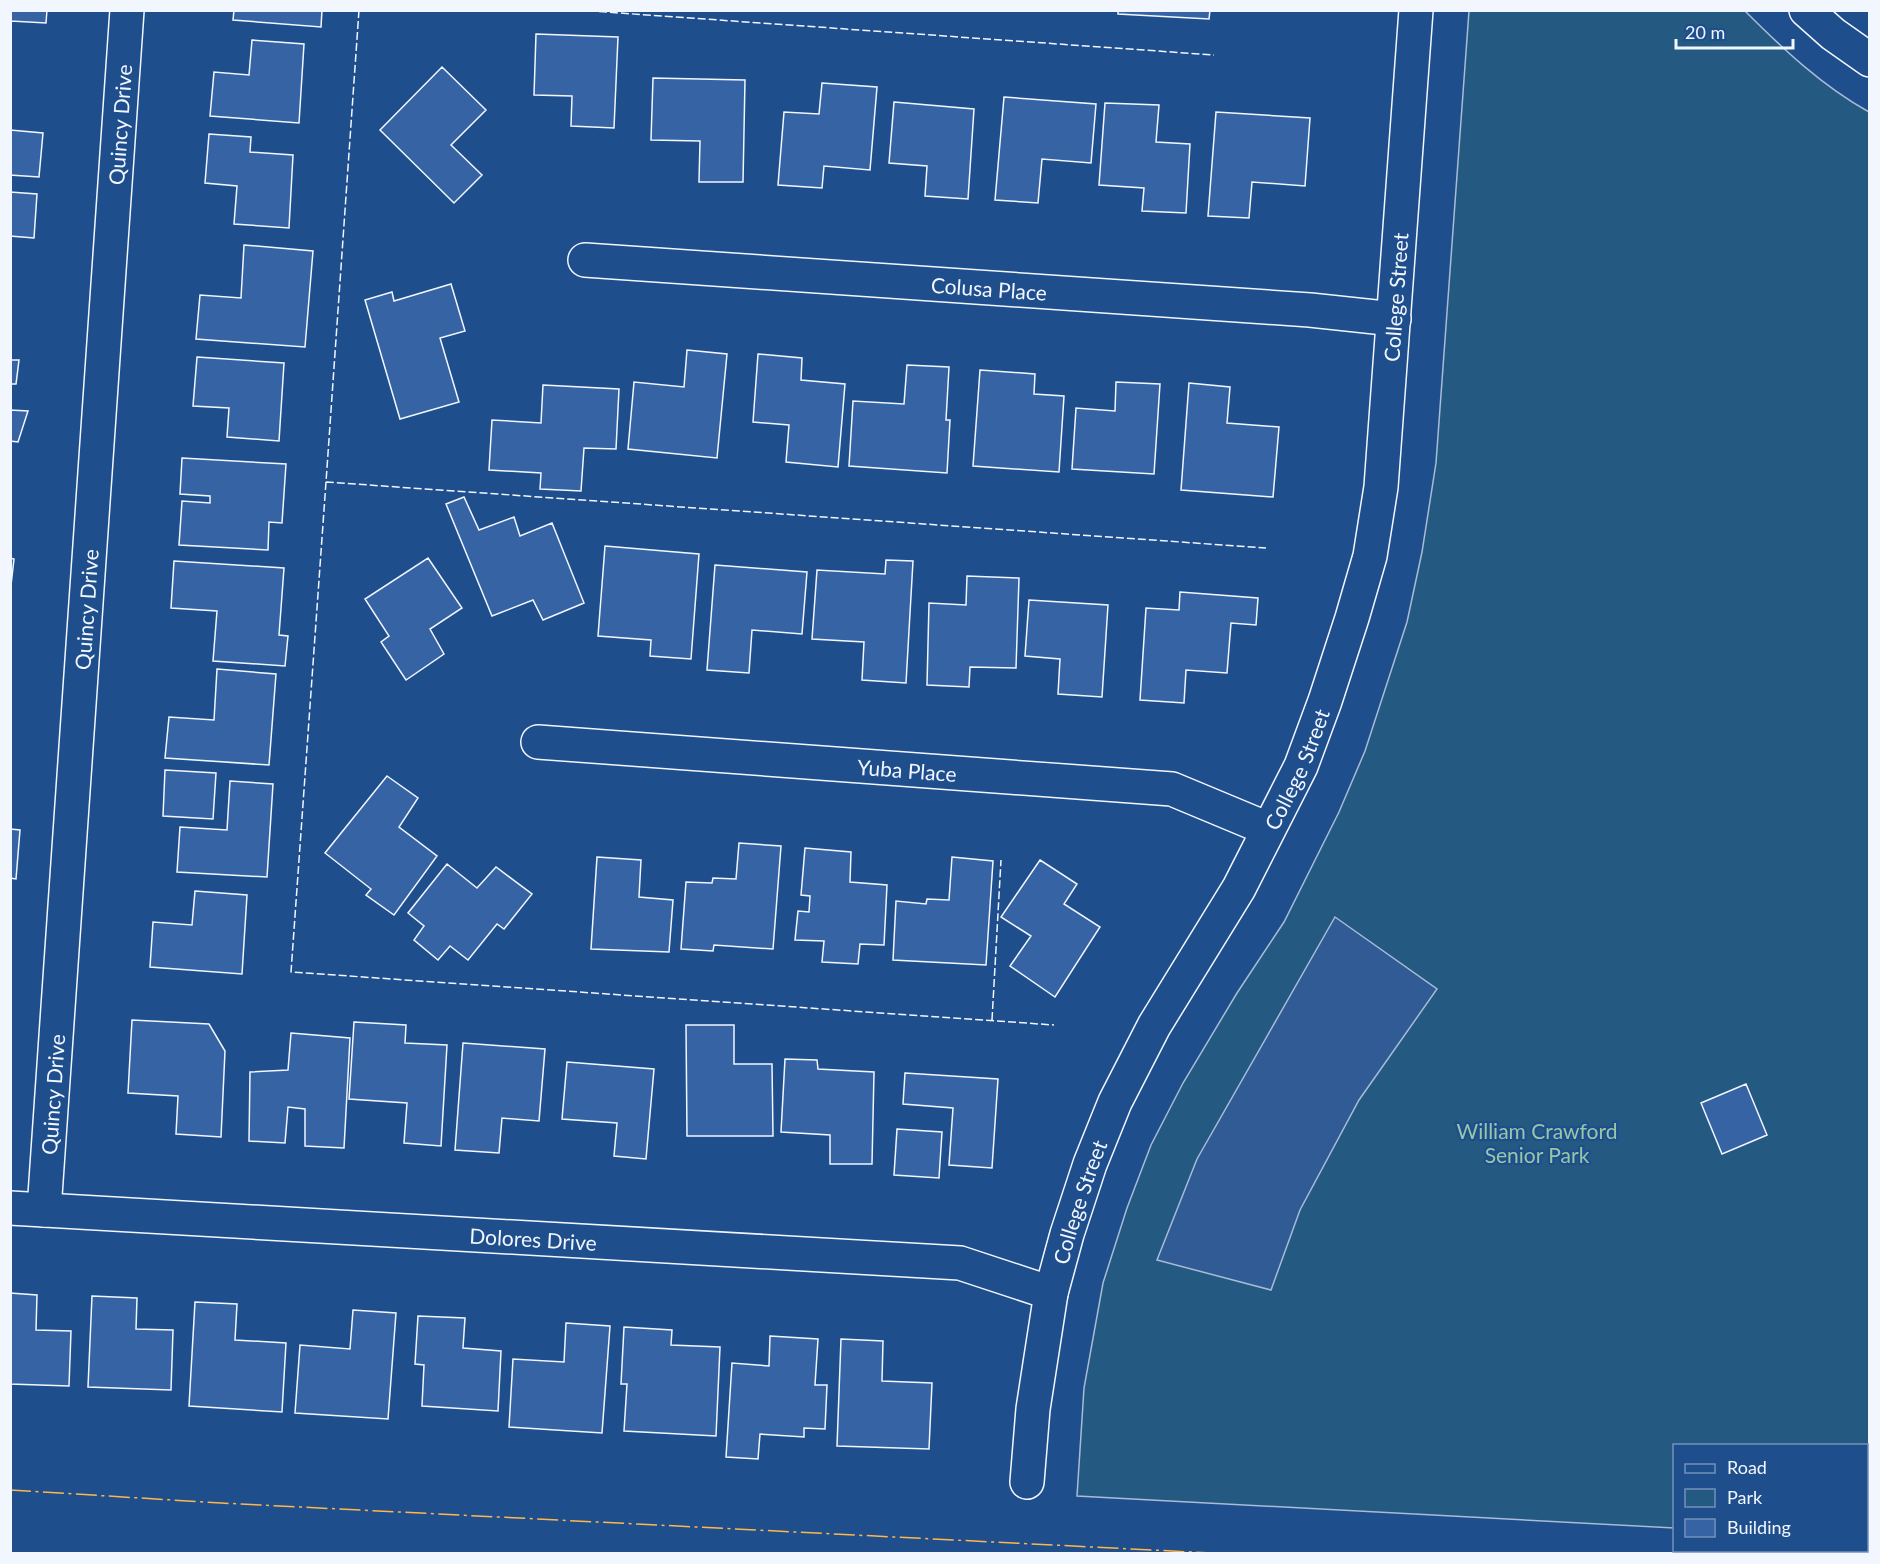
<svg xmlns="http://www.w3.org/2000/svg" width="1880" height="1564" font-family="Lato,sans-serif">
<style>
.green{fill:#245a82;stroke:#a8bbd7;stroke-width:1.5}
.parking{fill:#305b95;stroke:#a8bbd7;stroke-width:1.5}
.building{fill:#3563a3;stroke:#f2f6ff;stroke-width:1.5}
.lines{fill:none;stroke-linecap:round;stroke-linejoin:round}
.minor-casing{stroke:#f2f6ff;stroke-width:36}
.minor{stroke:#1f4e8c;stroke-width:33}
.fence{stroke:#f2f6ff;stroke-width:1.5;stroke-dasharray:8 3;stroke-linecap:butt}
.power{stroke:#ffb74d;stroke-width:1.5;stroke-dasharray:21 4.5 3 4.5;stroke-linecap:butt}
.labels{text-anchor:middle;dominant-baseline:central;stroke-width:4.5;stroke-linejoin:round;paint-order:stroke}
.street-label{font-size:21px;fill:#f2f6ff;stroke:#1f4e8c}
.park-label{font-size:21px;fill:#97c8a6;stroke:#1f4e8c}
</style>
<rect width="100%" height="100%" fill="#1f4e8c"/>
<path class="green" d="M1469,11H1745C1782,48 1822,86 1869,112V1538H1866V1446H1674V1528L1077,1496L1084,1388L1103,1283L1127,1208L1151,1145L1183,1083L1237,993L1284,922L1339,812L1365,751L1407,622L1422,552L1436,463Z"/>
<path class="parking" d="M1335,917L1437,989L1359,1100L1300,1210L1271,1290L1157,1260L1197,1159Z"/>
<path class="building" d="M10,10H47L46,23L11,21L10,25Z
M234,10H322L321,27L233,20Z
M1118,10H1210L1209,19L1118,14Z
M536,34L618,37L614,128L571,126L572,96L534,95Z
M252,40L304,44L299,123L210,116L214,72L249,75Z
M442,67L486,110L451,145L482,175L454,203L380,130Z
M653,78L745,80L743,182H699L700,141L651,140Z
M822,83L877,87L870,170L824,166L822,188L778,185L784,112L819,114Z
M1004,97L1096,104L1091,163L1042,159L1038,203L995,200Z
M894,102L974,109L968,199L925,196L927,166L889,163Z
M1105,103L1159,105L1156,142L1190,144L1186,213L1142,211L1144,188L1099,185Z
M1216,112L1310,118L1305,186L1252,182L1249,218L1208,216Z
M10,130L43,133L39,177L10,175Z
M209,134L251,137L250,152L293,155L289,228L234,224L237,186L205,183Z
M10,192L37,194L34,238L10,236Z
M244,245L313,251L305,347L196,339L200,295L241,298Z
M451,284L465,331L440,338L459,402L400,419L365,300L392,292L394,301Z
M687,350L727,354L717,458L628,449L634,382L684,387Z
M758,354L802,358L801,380L845,384L838,467L786,462L789,425L753,422Z
M197,357L284,363L279,441L227,437L229,408L193,406Z
M10,360H19L16,384H10Z
M907,365L949,367L946,420H950L947,473L849,466L853,401L904,404Z
M980,370L1035,374L1034,394L1064,396L1059,472L973,466Z
M1116,382L1160,384L1154,474L1072,469L1076,408L1115,411Z
M1189,383L1230,387L1227,423L1279,427L1273,497L1181,490Z
M543,385L619,389L616,449L584,448L581,491L540,489L541,473L489,470L492,420L541,423Z
M10,410L28,411L18,442L10,441Z
M182,458L286,464L282,523L269,522L268,550L179,545L182,501L210,503V496L180,494Z
M464,497L479,530L514,517L520,536L552,523L584,603L543,620L533,600L492,616L446,504Z
M605,546L699,554L691,659L650,656L651,640L598,636Z
M10,558L14,559L10,594Z
M428,558L462,608L430,629L444,654L406,680L381,642L389,636L365,599Z
M886,560L913,561L906,683L862,680L864,642L812,639L817,570L885,574Z
M174,561L284,568L279,635L288,636L285,666L213,661L217,611L171,608Z
M715,565L807,572L802,634L752,630L749,673L707,670Z
M967,576L1019,578L1016,668L970,667L969,687L927,685L929,603L966,605Z
M1180,592L1258,598L1256,625L1231,623L1227,673L1186,670L1184,703L1140,700L1146,608L1179,610Z
M1029,600L1108,605L1102,697L1058,694L1060,659L1025,656Z
M217,669L276,674L269,765L165,758L169,717L214,720Z
M165,770L216,773L213,819L163,816Z
M387,776L418,798L399,827L437,856L394,915L366,895L371,889L325,853Z
M230,781L273,784L267,877L177,872L180,827L227,830Z
M10,829L20,830L16,879L10,878Z
M739,843L781,846L773,949L714,945L713,951L681,949L686,882L712,883L713,878L736,879Z
M805,848L851,852L850,882L887,885L884,945L860,944L858,964L822,962L824,941L795,940L798,911L809,912L810,896L801,895Z
M597,857L641,860L639,897L673,900L669,952L591,949Z
M952,857L993,861L986,965L893,960L896,901L926,904L927,899L949,900Z
M1040,860L1077,884L1064,904L1100,927L1055,997L1010,966L1031,936L1001,917Z
M447,864L477,888L496,867L532,894L504,929L497,924L468,960L450,946L438,960L414,940L424,926L408,913Z
M195,891L247,895L242,974L150,967L153,922L192,925Z
M132,1020L209,1024L225,1051L221,1137L176,1134L178,1096L128,1093Z
M354,1022L406,1025L405,1043L447,1045L441,1146L404,1143L407,1103L349,1099Z
M686,1025H734V1064H772L773,1136H687Z
M291,1033L350,1038L344,1148L305,1146V1109L288,1107L285,1143L249,1141L250,1072L288,1070Z
M463,1043L545,1049L539,1121L502,1118L499,1153L455,1150Z
M785,1059L817,1060L818,1069L874,1072L872,1164H830V1135L781,1132Z
M567,1062L654,1069L646,1159L614,1156L617,1123L562,1119Z
M905,1073L998,1079L992,1168L949,1165L953,1108L903,1104Z
M1746,1084L1767,1135L1722,1154L1701,1103Z
M897,1129L942,1132L939,1178L894,1175Z
M10,1293L37,1295L36,1330L71,1331L69,1386L10,1384Z
M92,1296L137,1298L136,1329L173,1330L171,1390L88,1387Z
M195,1302L237,1304L235,1340L286,1343L282,1412L189,1406Z
M353,1310L396,1313L388,1419L295,1413L300,1345L350,1349Z
M418,1316L465,1318L463,1348L501,1351L498,1411L422,1406L424,1365L415,1364Z
M566,1323L610,1326L602,1433L509,1427L513,1359L564,1362Z
M624,1327L672,1330L671,1345L720,1347L716,1436L624,1431L627,1384H621Z
M770,1336L818,1339L815,1385H827L825,1429L804,1428V1437L760,1434L758,1459L726,1457L732,1363L769,1366Z
M841,1339L883,1341L882,1381L932,1383L929,1449L837,1446Z"/>
<g class="lines">
<g class="minor-casing">
<g id="minor">
<path d="M1806,10L1833,34L1870,60"/>
<path id="s1" d="M585,260L1310,310L1394,319"/>
<path id="s2" d="M538,742L1172,789L1268,829"/>
<path id="s3" d="M10,1208L960,1263L1051,1293"/>
<path id="s4" d="M44,1210L127,10"/>
<path id="s5" d="M1027,1482L1033,1409L1051,1293L1067,1234L1090,1164L1115,1102L1154,1026L1239,888L1301,766L1325,701L1352,618L1370,556L1381,487L1416,10"/>
</g>
</g>
<use href="#minor" class="minor"/>
<path class="fence" d="M359,10L326,482L1266,548
M577,10L1214,55
M326,482L291,972L1054,1025
M992,1020L1001,860"/>
<path class="power" d="M10,1490L221,1503L1231,1554"/>
</g>
<g class="labels">
<g class="street-label">
<text stroke="none"><textPath href="#s4" startOffset="1088">Quincy Drive</textPath></text>
<text stroke="none"><textPath href="#s1" startOffset="405">Colusa Place</textPath></text>
<text stroke="none"><textPath href="#s5" startOffset="1258">College Street</textPath></text>
<text stroke="none"><textPath href="#s4" startOffset="602">Quincy Drive</textPath></text>
<text stroke="none"><textPath href="#s5" startOffset="772">College Street</textPath></text>
<text stroke="none"><textPath href="#s2" startOffset="370">Yuba Place</textPath></text>
<text stroke="none"><textPath href="#s4" startOffset="116">Quincy Drive</textPath></text>
<text stroke="none"><textPath href="#s5" startOffset="286">College Street</textPath></text>
<text stroke="none"><textPath href="#s3" startOffset="524">Dolores Drive</textPath></text>
</g>
<g class="park-label">
<text x="1537" y="1130">William Crawford<tspan x="1537" dy="24">Senior Park</tspan></text>
</g>
</g>
<rect width="1880" height="1564" fill="none" stroke="#f2f6ff" stroke-width="24"/>
<rect x="1673" y="1444" width="195" height="108" fill="#1f4e8c" stroke="#7391ba" stroke-width="1.5"/>
<rect x="1685" y="1464" width="30" height="9" fill="#1f4e8c" stroke="#7391ba" stroke-width="1.5"/>
<text x="1727" y="1474" font-size="18" fill="#f2f6ff">Road</text>
<rect x="1685" y="1489" width="30" height="18" fill="#245a82" stroke="#7391ba" stroke-width="1.5"/>
<text x="1727" y="1504" font-size="18" fill="#f2f6ff">Park</text>
<rect x="1685" y="1519" width="30" height="18" fill="#3563a3" stroke="#7391ba" stroke-width="1.5"/>
<text x="1727" y="1534" font-size="18" fill="#f2f6ff">Building</text>
<path d="M1676 39v9h117v-9" fill="none" stroke="#f2f6ff" stroke-width="3"/>
<text x="1685" y="39" font-size="18" fill="#f2f6ff" stroke="#1f4e8c" stroke-width="4.5" paint-order="stroke">20 m</text>
</svg>
